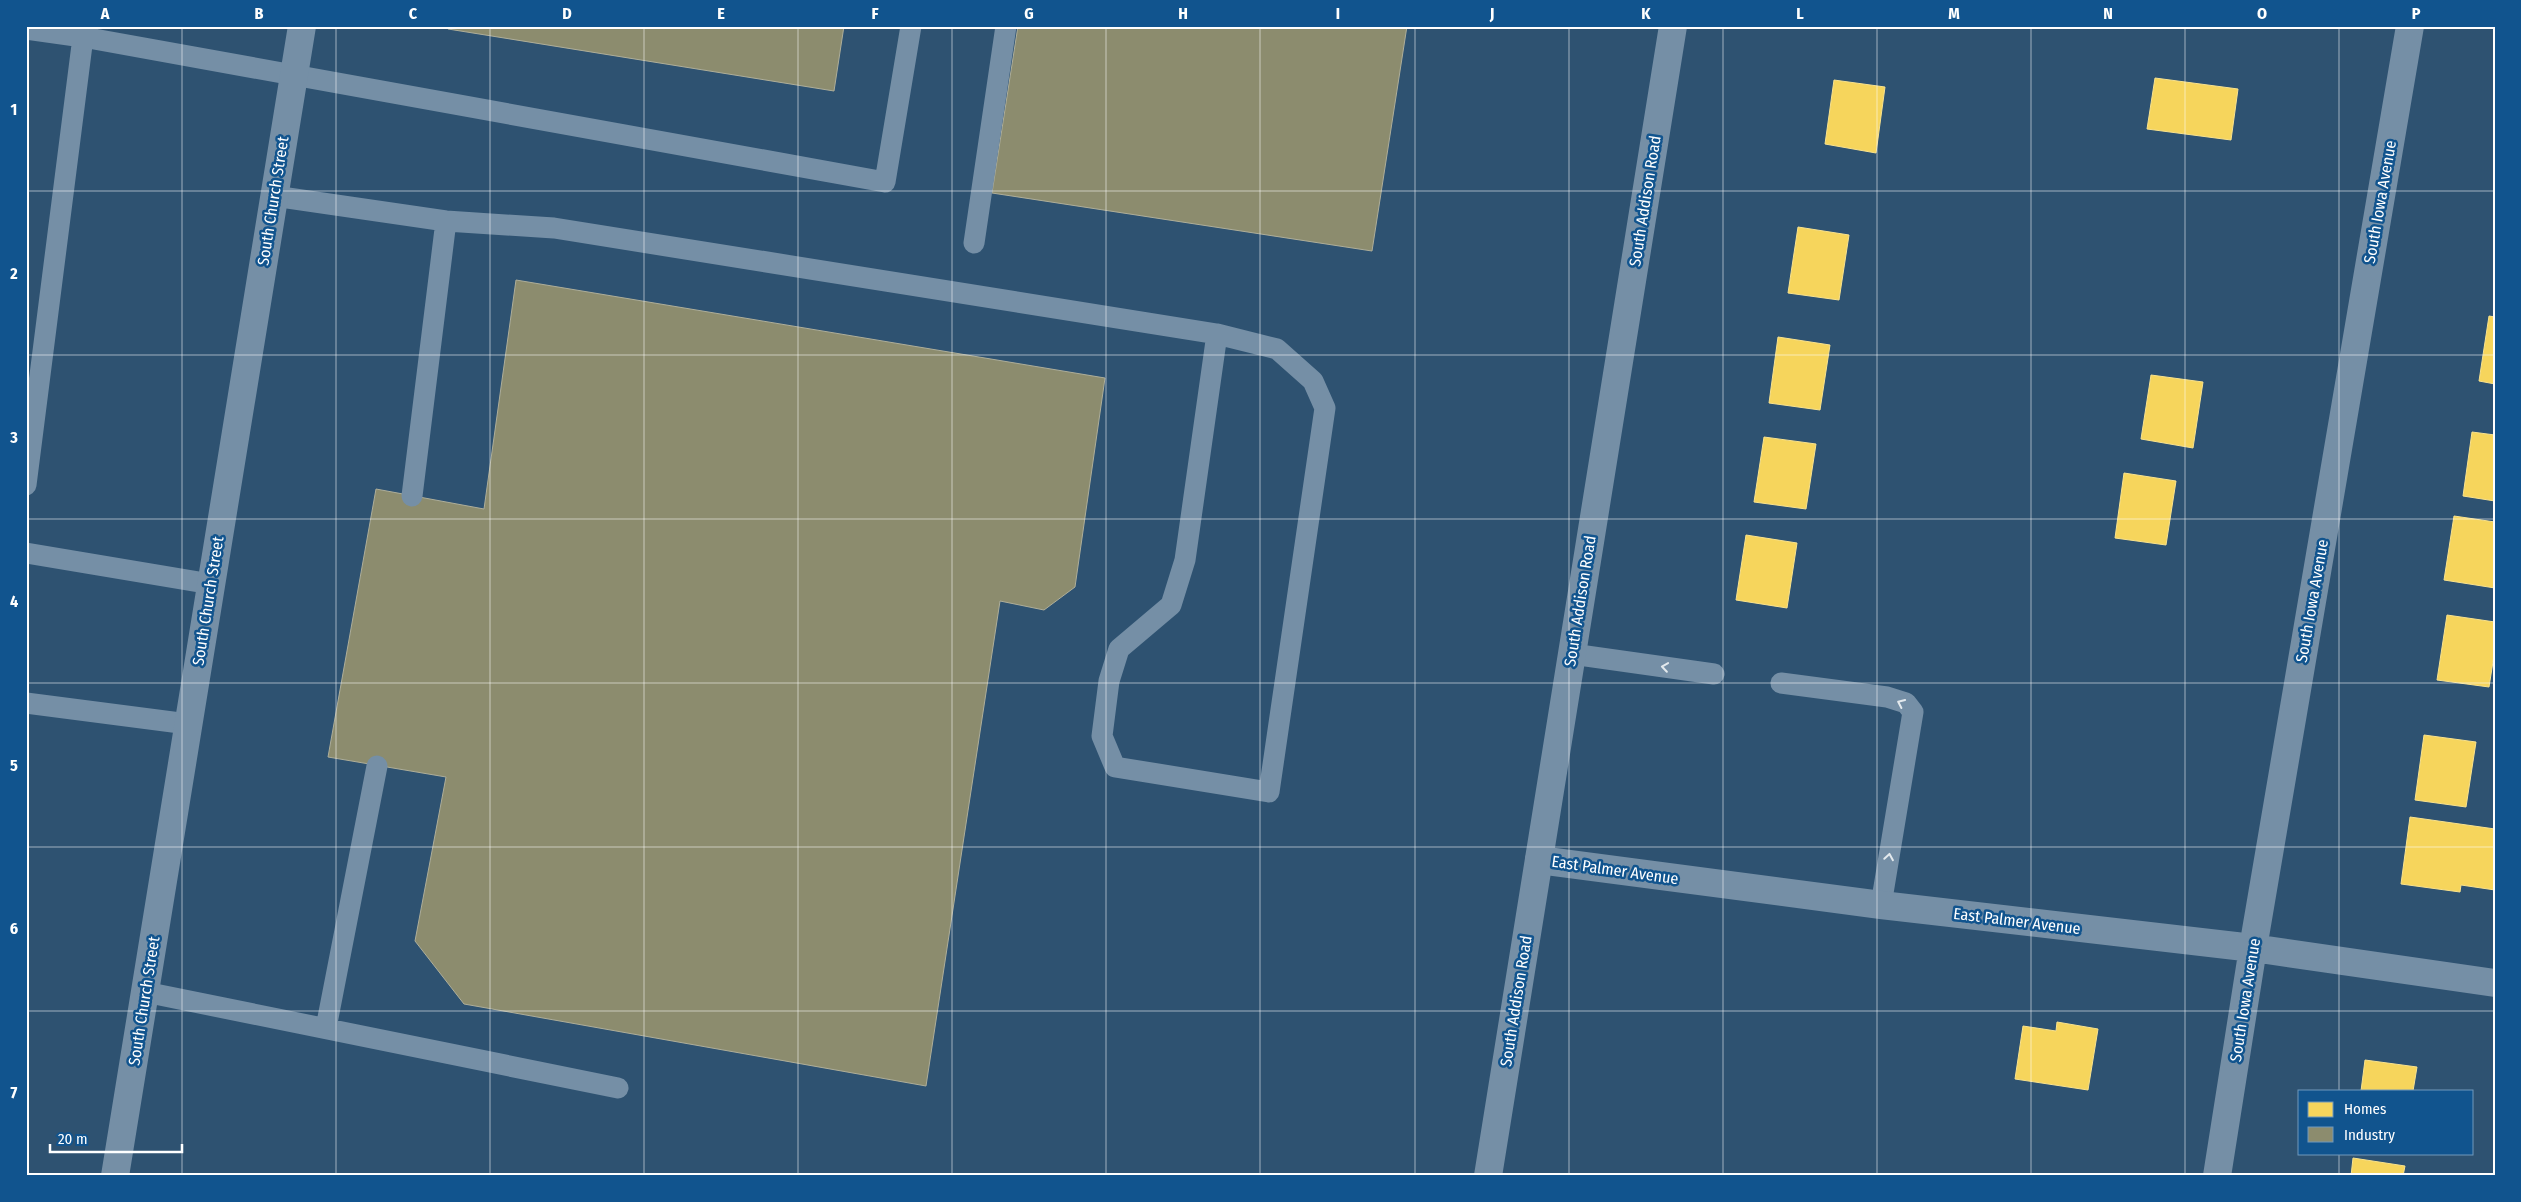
<svg xmlns="http://www.w3.org/2000/svg" width="2521" height="1202" font-family="'Fira Sans Condensed',sans-serif">
<style>
.homes{fill:#f6d55c;stroke:#f9e28d}
.industry{fill:#8c8c6e;stroke:#aeae9a}
.lines{fill:none;stroke-linecap:round;stroke-linejoin:round}
.service{stroke:#758fa6;stroke-width:21}
.minor{stroke:#758fa6;stroke-width:28}
.tertiary{stroke:#758fa6;stroke-width:28}
.oneway{stroke:#e3e9ed}
.grid{fill:none;stroke:#fff;stroke-width:1;stroke-opacity:0.55}
.labels{text-anchor:middle;dominant-baseline:central;stroke-width:5;stroke-linejoin:round;paint-order:stroke}
.street-label{font-size:16px;fill:#fff;stroke:#11548e}
.neatline{fill:none;stroke:#fff;stroke-width:2}
.grid-label{font-size:16px;text-anchor:middle;font-weight:bold;fill:#fff}
</style>
<rect width="100%" height="100%" fill="#2e5271"/>
<path class="homes" d="M2155,78L2238,89L2231,140L2147,129Z
M1834,80L1885,87L1876,153L1825,144Z
M1798,227L1849,235L1839,300L1788,293Z
M2489,316L2495,317V384L2479,381Z
M1778,337L1830,345L1820,410L1769,403Z
M2151,375L2203,382L2193,448L2141,439Z
M2472,432L2495,435V501L2463,496Z
M1764,437L1816,444L1806,509L1754,502Z
M2124,473L2176,481L2166,545L2115,538Z
M2454,516L2495,522V588L2444,580Z
M1746,535L1797,543L1787,608L1736,600Z
M2447,615L2495,622V649L2489,687L2437,680Z
M2424,735L2476,742L2466,807L2415,800Z
M2410,817L2495,829V890L2461,885L2460,892L2401,884Z
M2057,1022L2098,1029L2088,1090L2015,1079L2023,1026L2056,1031Z
M2365,1060L2417,1067L2413,1091H2361Z
M2353,1158L2405,1166L2403,1176H2351Z"/>
<path class="industry" d="M448,26H844L834,91L448,29Z
M1018,26H1407L1372,251L992,193Z
M516,280L1105,378L1075,587L1044,610L1000,601L926,1086L464,1004L415,941L446,777L328,757L376,489L484,509Z"/>
<g class="lines">
<path class="service" d="M26,29L83,37L885,182L911,26
M274,196L446,221L554,228L1217,334L1277,349L1313,381L1325,408L1269,792L1115,767L1102,736L1109,681L1119,649L1171,605L1185,560L1217,334
M974,243L1006,26
M26,485L83,37
M412,496L446,221
M26,553L211,584
M1572,654L1714,674
M1781,683L1887,697L1906,703L1913,712L1881,905
M26,703L188,724
M145,992L618,1088
M326,1028L377,766"/>
<path class="minor" d="M1539,860L1881,905L2253,948L2495,983
M115,1176L302,26
M2217,1176L2253,948L2410,26"/>
<path class="tertiary" d="M1488,1176L1673,26"/>
</g>
<defs><path id="oneway-chevron" d="M-2-3.5L2.5 0L-2 3.5" fill="none" stroke-width="1.6" stroke-linecap="round" stroke-linejoin="round" transform="scale(1.25)"/></defs>
<g class="oneway">
<use href="#oneway-chevron" transform="translate(1665 667) rotate(-172)"/>
<use href="#oneway-chevron" transform="translate(1901 703) rotate(-155)"/>
<use href="#oneway-chevron" transform="translate(1889 857) rotate(-81)"/>
</g>
<path class="grid" d="M182,26V1176M336,26V1176M490,26V1176M644,26V1176M798,26V1176M952,26V1176M1106,26V1176M1260,26V1176M1415,26V1176M1569,26V1176M1723,26V1176M1877,26V1176M2031,26V1176M2185,26V1176M2339,26V1091M26,191H2495M26,355H2495M26,519H2495M26,683H2495M26,847H2495M26,1011H2495M2339,1153V1176"/>
<g class="labels">
<g class="street-label">
<text transform="translate(273 201) rotate(-81)">South Church Street</text>
<text transform="translate(1645 201) rotate(-81)">South Addison Road</text>
<text transform="translate(2380 202) rotate(-80)">South Iowa Avenue</text>
<text transform="translate(208 601) rotate(-81)">South Church Street</text>
<text transform="translate(1580 601) rotate(-81)">South Addison Road</text>
<text transform="translate(2312 601) rotate(-80)">South Iowa Avenue</text>
<text transform="translate(1615 870) rotate(8)">East Palmer Avenue</text>
<text transform="translate(2017 921) rotate(7)">East Palmer Avenue</text>
<text transform="translate(2245 1000) rotate(-81)">South Iowa Avenue</text>
<text transform="translate(144 1001) rotate(-81)">South Church Street</text>
<text transform="translate(1516 1001) rotate(-81)">South Addison Road</text>
</g>
</g>
<rect width="2521" height="1202" fill="none" stroke="#11548e" stroke-width="55"/>
<rect x="2298" y="1090" width="175" height="65" fill="#11548e" stroke="#7098bb"/>
<rect x="2308" y="1102" width="25" height="15" fill="#f6d55c" stroke="#7098bb"/>
<text x="2344" y="1114" font-size="15" fill="#ffffff">Homes</text>
<rect x="2308" y="1127" width="25" height="15" fill="#8c8c6e" stroke="#7098bb"/>
<text x="2344" y="1140" font-size="15" fill="#ffffff">Industry</text>
<path d="M50 1144v8h132v-8" fill="none" stroke="#ffffff" stroke-width="2.5"/>
<text x="58" y="1144" font-size="15" fill="#ffffff" stroke="#11548e" stroke-width="4" paint-order="stroke">20 m</text>
<rect x="28" y="28" width="2466" height="1146" class="neatline"/>
<g class="grid-label">
<text x="105" y="19">A</text>
<text x="259" y="19">B</text>
<text x="413" y="19">C</text>
<text x="567" y="19">D</text>
<text x="721" y="19">E</text>
<text x="875" y="19">F</text>
<text x="1029" y="19">G</text>
<text x="1183" y="19">H</text>
<text x="1338" y="19">I</text>
<text x="1492" y="19">J</text>
<text x="1646" y="19">K</text>
<text x="1800" y="19">L</text>
<text x="1954" y="19">M</text>
<text x="2108" y="19">N</text>
<text x="2262" y="19">O</text>
<text x="2416" y="19">P</text>
<text x="14" y="115">1</text>
<text x="14" y="279">2</text>
<text x="14" y="443">3</text>
<text x="14" y="607">4</text>
<text x="14" y="771">5</text>
<text x="14" y="934">6</text>
<text x="14" y="1098">7</text>
</g>
</svg>
